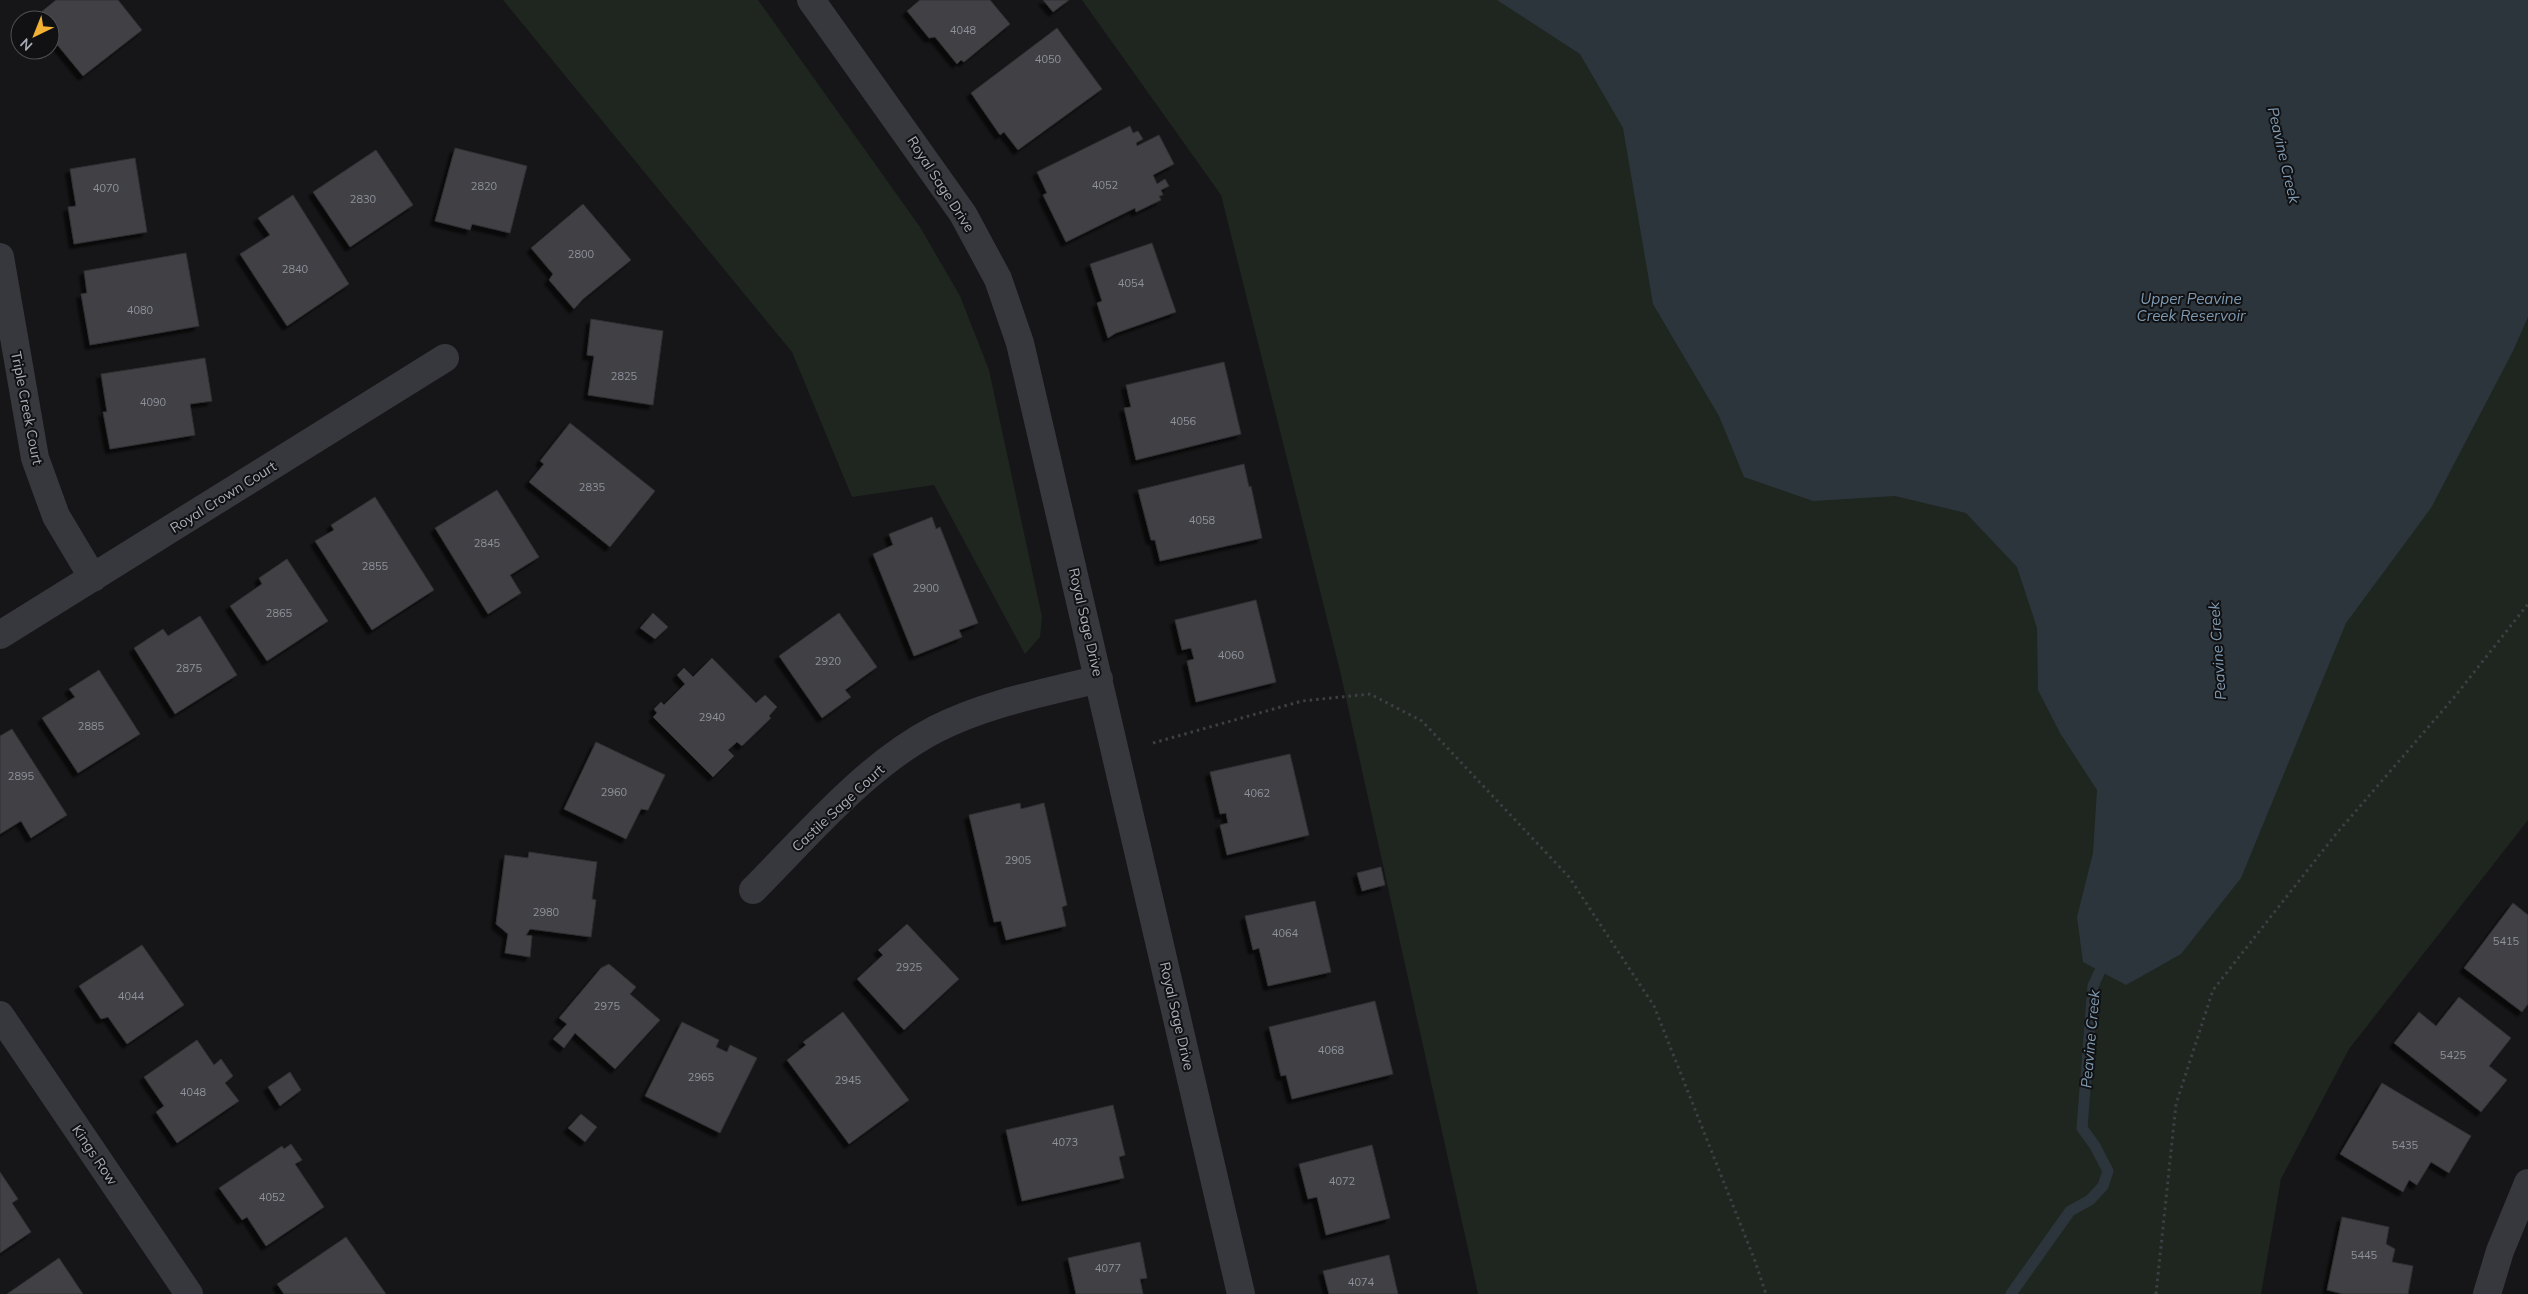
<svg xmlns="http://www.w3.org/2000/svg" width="2528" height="1294" font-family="Mulish,sans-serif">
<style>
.green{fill:#1e261f}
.water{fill:#2c353c}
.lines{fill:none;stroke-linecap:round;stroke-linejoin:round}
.stream{stroke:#2c353c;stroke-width:11}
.building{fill:#404145;stroke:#303034;filter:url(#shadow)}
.path{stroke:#3d3f44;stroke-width:3;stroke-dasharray:2.5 4;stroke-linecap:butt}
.minor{stroke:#37383d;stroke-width:28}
.labels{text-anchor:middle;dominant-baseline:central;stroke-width:4;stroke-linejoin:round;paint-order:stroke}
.number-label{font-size:11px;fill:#8e929b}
.street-label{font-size:14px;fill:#a8adb8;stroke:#111113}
.water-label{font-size:15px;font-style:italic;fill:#7f9bb3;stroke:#111113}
</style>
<defs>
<filter id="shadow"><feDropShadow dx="-4.5" dy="4.5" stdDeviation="1" flood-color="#0009"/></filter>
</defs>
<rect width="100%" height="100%" fill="#161618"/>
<path class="green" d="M503,0H758L920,227L960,296L989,370L1042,617L1040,637L1025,654L934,485L852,497L792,352Z
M1082,0H2528V820L2349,1049L2281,1179L2261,1294H1478L1340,671L1221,195Z"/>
<path class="water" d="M1497,0H2528V317L2513,351L2431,508L2346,623L2241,878L2181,954L2126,985L2083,962L2077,917L2093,853L2097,790L2060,733L2038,690L2037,628L2017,567L1966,513L1895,496L1813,501L1744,477L1719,416L1653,304L1623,128L1580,54Z"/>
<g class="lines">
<path class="stream" d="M2011,1294L2070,1211L2090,1200L2103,1186L2108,1171L2095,1146L2082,1128L2093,986L2106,958"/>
</g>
<path class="building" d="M56,0H118L142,30L83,76L50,36V20H37L35,17Z
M920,0H990L1010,24L964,62L961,60L957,64L935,37L929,38L907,11Z
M1043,0H1069L1053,12Z
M1057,28L1102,89L1018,150L1004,132L1000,135L971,93Z
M1130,126L1133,133L1138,131L1143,139L1136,143L1137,146L1159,135L1174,164L1153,175L1157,184L1165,179L1169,186L1161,190L1163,195L1159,196L1161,200L1136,212L1135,208L1066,242L1043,195L1047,193L1037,172Z
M455,148L527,166L510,233L472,224L470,230L435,221Z
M376,150L413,205L350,247L313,192Z
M135,158L147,232L74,244L68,207L76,206L70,169Z
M293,195L349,284L287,326L240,254L270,235L258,218Z
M583,204L631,260L583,299L574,309L549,280L553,274L531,248Z
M1152,243L1176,312L1116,333L1108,338L1097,303L1102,301L1090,264Z
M186,253L199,326L90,345L81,294L87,293L84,271Z
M591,319L663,331L653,405L588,395L594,356L587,355Z
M205,358L212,401L190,404L195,435L110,449L103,412H107L101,374Z
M1224,362L1241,434L1136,460L1124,408L1131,407L1126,385Z
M570,423L655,491L610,547L529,482L544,464L540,461Z
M1244,464L1249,487L1251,486L1262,538L1160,561L1155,540H1151L1138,490Z
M497,490L539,557L510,575L521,593L488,614L435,528Z
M375,497L434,590L372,630L315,541L334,530L331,525Z
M932,517L936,529L940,527L978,623L959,630L962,637L914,656L873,554L893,545L889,534Z
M287,559L328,621L267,661L230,606L262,584L259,578Z
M1256,600L1276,682L1196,702L1187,661L1194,659L1191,648L1182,650L1175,620Z
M653,613L668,627L655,639L640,628Z
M839,613L877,667L845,690L851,697L822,718L779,656Z
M200,616L237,675L175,714L134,648L163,629L168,636Z
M712,658L756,703L765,695L777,707L769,716L771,718L742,746L737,742L728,750L734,756L713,777L653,717L657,713L654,709L661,702L664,705L685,684L677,675L684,668L693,677Z
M99,670L140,734L78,773L42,718L75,697L69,689Z
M12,729L67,815L31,838L21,821L0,834V736Z
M596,742L665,775L648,810L641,809L626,839L564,809Z
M1290,754L1309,835L1227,855L1220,825L1228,823L1226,813L1220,814L1210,772Z
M1020,803L1021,809L1044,803L1067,905L1062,907L1066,926L1006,940L1001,921L994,922L969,815Z
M529,852L597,862L592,899L596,900L591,937L530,929L526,935L532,936L530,957L505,953L508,934L496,924L505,855L528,858Z
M1381,867L1385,885L1362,891L1357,873Z
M1315,901L1331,972L1268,986L1259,948L1253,950L1245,916Z
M2513,903L2528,915V1004L2522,1012L2464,968Z
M907,924L959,979L904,1030L857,979L883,955L878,950Z
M142,945L184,1005L127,1044L108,1017L101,1019L79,986Z
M609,964L636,987L630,994L660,1020L615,1069L575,1033L564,1048L553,1039L567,1024L559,1018L601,968Z
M2459,997L2511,1038L2489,1066L2507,1080L2481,1112L2394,1043L2419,1012L2436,1026Z
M1375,1001L1393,1074L1292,1099L1286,1075L1281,1076L1269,1027Z
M843,1012L909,1100L849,1144L787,1060L806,1045L803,1042Z
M682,1022L719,1040L716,1047L727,1052L730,1045L757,1058L720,1133L645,1096Z
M197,1040L214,1065L221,1059L233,1076L225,1083L239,1101L177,1143L156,1112L164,1106L144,1077Z
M290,1072L301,1090L280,1106L268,1087Z
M2382,1083L2471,1136L2449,1173L2431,1162L2417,1185L2409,1180L2403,1192L2340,1154Z
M1113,1105L1125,1155L1119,1157L1124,1178L1022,1201L1006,1130Z
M581,1114L597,1127L585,1142L568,1128Z
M291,1144L302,1160L295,1164L324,1207L266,1246L247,1217L242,1220L219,1188L282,1146L284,1149Z
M1372,1145L1390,1218L1326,1235L1317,1197L1308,1199L1299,1164Z
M0,1172L18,1199L12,1203L31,1232L0,1253Z
M2342,1217L2389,1227L2386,1244L2395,1249L2392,1262L2413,1266L2408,1294H2343L2327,1290Z
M346,1237L386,1294H284L277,1284Z
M1140,1242L1147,1278L1140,1279L1143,1294H1076L1068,1258Z
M1389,1255L1398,1294H1329L1323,1271Z
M59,1258L83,1294H7Z"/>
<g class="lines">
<path class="path" d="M1153,743L1302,701L1370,694L1422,721L1569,877L1654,1006L1755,1261L1766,1294
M2156,1294L2176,1104L2213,990L2336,834L2456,695L2528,604"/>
<path class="minor" d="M811,0L963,214L998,279L1020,343L1241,1294
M0,257L35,458L56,516L93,578
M0,635L445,358
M753,890C808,835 866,765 936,729C987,703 1044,693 1099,679
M0,1015L189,1294
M2487,1294L2500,1251L2528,1183"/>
</g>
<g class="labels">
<g class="number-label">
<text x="963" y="30">4048</text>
<text x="1048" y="59">4050</text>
<text x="1105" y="185">4052</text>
<text x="484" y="186">2820</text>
<text x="106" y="188">4070</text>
<text x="363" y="199">2830</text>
<text x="581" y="254">2800</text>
<text x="295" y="269">2840</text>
<text x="1131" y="283">4054</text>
<text x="140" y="310">4080</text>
<text x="624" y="376">2825</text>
<text x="153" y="402">4090</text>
<text x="1183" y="421">4056</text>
<text x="592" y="487">2835</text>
<text x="1202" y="520">4058</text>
<text x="487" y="543">2845</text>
<text x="375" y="566">2855</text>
<text x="926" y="588">2900</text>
<text x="279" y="613">2865</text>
<text x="1231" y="655">4060</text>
<text x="828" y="661">2920</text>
<text x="189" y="668">2875</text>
<text x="712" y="717">2940</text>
<text x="91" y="726">2885</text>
<text x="21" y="776">2895</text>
<text x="614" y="792">2960</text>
<text x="1257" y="793">4062</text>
<text x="1018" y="860">2905</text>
<text x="546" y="912">2980</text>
<text x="1285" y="933">4064</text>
<text x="2506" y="941">5415</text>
<text x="909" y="967">2925</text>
<text x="131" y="996">4044</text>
<text x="607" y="1006">2975</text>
<text x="1331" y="1050">4068</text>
<text x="2453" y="1055">5425</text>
<text x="701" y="1077">2965</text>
<text x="848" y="1080">2945</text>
<text x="193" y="1092">4048</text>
<text x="1065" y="1142">4073</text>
<text x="2405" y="1145">5435</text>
<text x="1342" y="1181">4072</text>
<text x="272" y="1197">4052</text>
<text x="2364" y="1255">5445</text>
<text x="1108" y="1268">4077</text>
<text x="1361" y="1282">4074</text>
</g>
<g class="street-label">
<text transform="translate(941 184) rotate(57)">Royal Sage Drive</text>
<text transform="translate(27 408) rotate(79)">Triple Creek Court</text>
<text transform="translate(223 497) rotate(-32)">Royal Crown Court</text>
<text transform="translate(1086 622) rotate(77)">Royal Sage Drive</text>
<text transform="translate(838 808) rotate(-43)">Castile Sage Court</text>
<text transform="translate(1177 1016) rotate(77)">Royal Sage Drive</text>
<text transform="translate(95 1155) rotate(56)">Kings Row</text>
</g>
<g class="water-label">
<text transform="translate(2284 155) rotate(77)">Peavine Creek</text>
<text x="2191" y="298">Upper Peavine<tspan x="2191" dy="17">Creek Reservoir</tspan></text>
<text transform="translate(2217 651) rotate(-94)">Peavine Creek</text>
<text transform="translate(2090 1039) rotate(-85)">Peavine Creek</text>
</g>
</g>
<g transform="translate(35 35) rotate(223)"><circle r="24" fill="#111113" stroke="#4d4f55"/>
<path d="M0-4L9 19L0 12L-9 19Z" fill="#f2b134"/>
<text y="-8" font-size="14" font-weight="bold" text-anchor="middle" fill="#a8adb8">N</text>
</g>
</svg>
